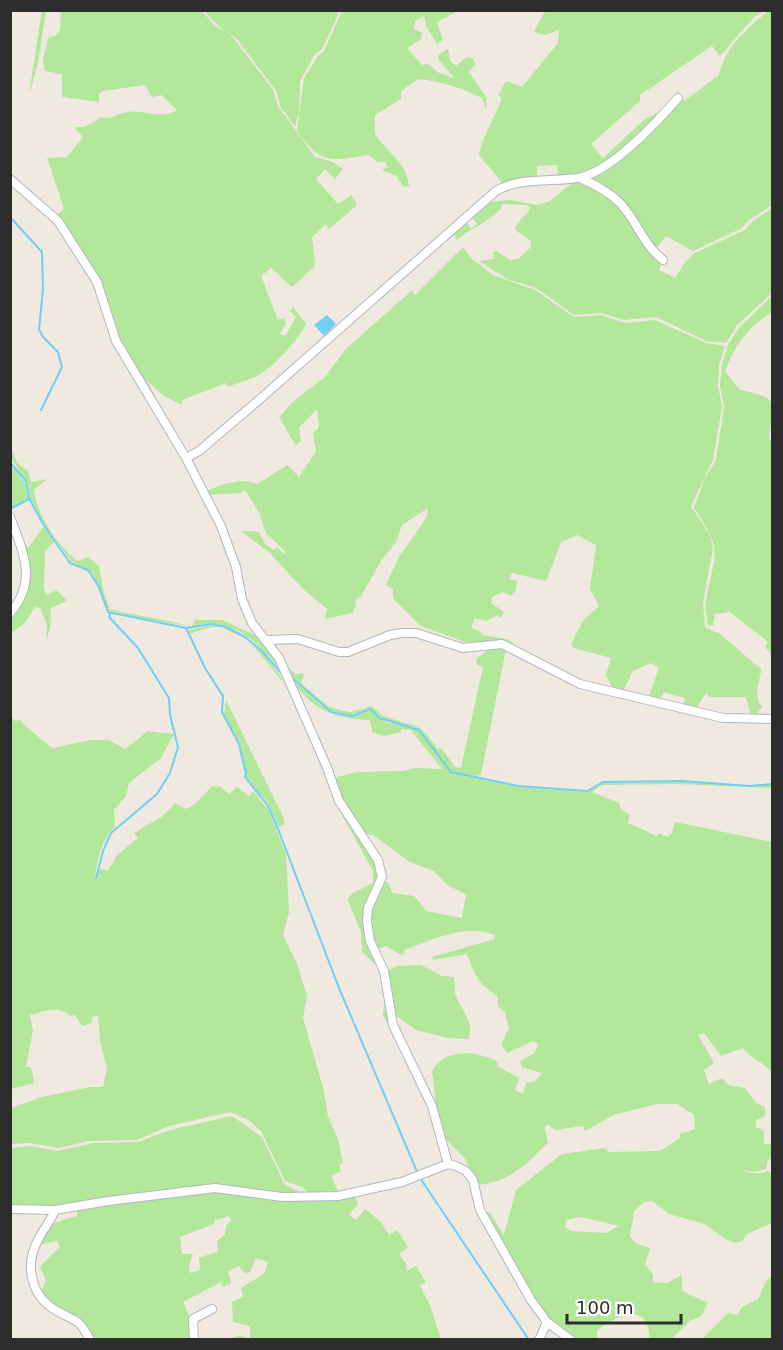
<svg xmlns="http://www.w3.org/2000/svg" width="783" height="1350" font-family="'DejaVu Sans',sans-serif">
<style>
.green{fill:#b3e79a;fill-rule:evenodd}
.water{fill:#6fcff5}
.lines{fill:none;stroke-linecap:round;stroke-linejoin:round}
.stream{stroke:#6fcff5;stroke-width:2}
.street-casing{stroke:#b3b6c1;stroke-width:10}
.street{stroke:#fff;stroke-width:8}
</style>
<rect width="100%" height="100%" fill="#efe9e0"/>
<path class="green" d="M42,10L46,11L38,63L29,95Z
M61,11H202L216,27L228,32L235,40L274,91L278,106L315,157L333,162L343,169L335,179L325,169L316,179L338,204L351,195L357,205L329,229L326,224L312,237L315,266L292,287L271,268L261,276L278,320L284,318L286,323L280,334L285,336L296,317L290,311L293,307L306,324C300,338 273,367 259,375C250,380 238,382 228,387L226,383L182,400V405L163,395L146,380L185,449L117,340L102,293L60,221L58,214L64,209L47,158L67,157L83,137L74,127H84L98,120L100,117C112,120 116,114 128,112C143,109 163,120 177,110L161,95L152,97L145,85L103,91L99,93V102L62,97V74L45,71L43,61L48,38L55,36L60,30Z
M204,11H340L322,49L315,54L300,81L299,112L295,127L280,106L277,92L236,38L218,26Z
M408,11H458L437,22L443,40L437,44L426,26L424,16L415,21L414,29L422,33L421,39L407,48L422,65L428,64L437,72L454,78L439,60L438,55L448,49L450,60L456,66L467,57L472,58L476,64L469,72L487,98L486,110L482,98C462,88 440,81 418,79L401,91V99L375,115V134C386,152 407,162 409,186L404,187L396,176L382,170L388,167L385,162H378L368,155C330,161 321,165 297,131L304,78L318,56L324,51L342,11Z
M545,11H764L754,17L720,56L712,46L640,95V101L591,144L603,158L645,119L662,110L679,90L677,97L613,159L580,177H558L557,165L537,166V179L504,185L479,155C483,134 495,118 502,98L498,95L506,81L522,87L558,43L559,30L545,35L534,32Z
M768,11H772V205L749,220L742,228L693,251L666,236L655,250L602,185L587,177L666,116L682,96L684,101L719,75C725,46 747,30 768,11Z
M575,181C608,179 644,240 662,263L659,270L675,278L686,261L695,253L745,230L752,222L772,208V293L737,325L726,343L706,341L656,317L624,320L601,313L574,315L536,288L507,279L479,261L494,259L493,252L497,251L510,260L518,259L531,247V241L515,230C517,220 526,217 530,209L528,205L503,204C493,222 473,226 457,240L454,234L467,223L471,229L477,224L472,217L489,202L511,200L536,205L548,202Z
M463,247L472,259L493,275L535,290L574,317L601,315L625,323L655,320L706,343L725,346L719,365L718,385L722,407L713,460L691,506L710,535L713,548L703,602L705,627L720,634L761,669C760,684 752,694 762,707L754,717H751L746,697H710L706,693L696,709L683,706L685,698L664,692L659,700L648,698L659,668L651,663L633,671L623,691L613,689L606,675L611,658L574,648L571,644L583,621L599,606L590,589L596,545L577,535L561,542L546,581L512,573L509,579L517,581L516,589L511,596L503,592L492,597L491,603L504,612L501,617L496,616L486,621L475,618L471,627L482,633V635L507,639L514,643L512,646L473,645L421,626L393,598V589L386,585L399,557L427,517L428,508L402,525L396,542L381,561L361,596L356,599L355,608L352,613L325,619L327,609L301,587L270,553L241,531L259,532L265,544L274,550L277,547L285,555V551L266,534L260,514L245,490L240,493L208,495L206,492C219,484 242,477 257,484L288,465L299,477L316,452L313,433L319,427L317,409L299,428L301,440L296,445C287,434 286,426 279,417L296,399L325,377L345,350L411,291L415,295Z
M772,296V312C749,327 735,344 725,371L740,390C783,398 772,403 769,439L772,442V656L765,647L768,642L730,612L715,614L713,626L707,624C708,616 704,609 706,601C715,551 724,552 694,508L704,480L716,460L724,407L720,385L722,365L728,345L739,328Z
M10,446L17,463L28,471L31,482L47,479L34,490C37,515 58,547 78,561L88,557L99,566L104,594L110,609C136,616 162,618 188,626L133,617L108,610L92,573L71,561L43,523L30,497L28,483L11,458Z
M11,464L25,483L28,498L11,508Z
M43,527L55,541L45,551L44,589L47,595L57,590L67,601L51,608L50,629L46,640L47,625L40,608L35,607L24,624L11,633V618L27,592L24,548L29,547Z
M195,620H222L259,637L272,651L281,671C257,640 234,618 192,626Z
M214,625L239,635L262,652L284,681L280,679C265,660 242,625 213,627C206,628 197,632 190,633L188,630Z
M271,642L275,643L287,667L296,674L303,673L304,676L301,682L304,686L328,706L340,710L351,712L371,706C377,709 380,715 386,717C416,728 417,719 437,748L442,749L455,767L461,768L483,667L477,665L476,659L494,645L510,650L505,654L481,774L477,776L451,771L416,727L386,720L368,708L351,715L331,711L322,705L288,672Z
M287,675L330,713L352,717L370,710L386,722L414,728L420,732L452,773L518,787L587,792L602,783L682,782L750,786L772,785V788H769L676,784L602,785L592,792L619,803L621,810L630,815L628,823L657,836L659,833L667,837L672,833L675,822L772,842V1073C763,1061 752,1060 743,1048L721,1056L704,1033L698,1035L714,1063L704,1070L709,1084L722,1078L728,1085L745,1088L756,1103L765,1107V1116L756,1120V1127L764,1131V1144H772V1157L767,1162V1169L755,1172L742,1170C750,1174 760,1174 768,1171L771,1173L772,1223L747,1234L742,1241L736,1243L725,1239L705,1224L669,1214L652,1201L644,1202L634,1211L630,1237L637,1244L650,1248L645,1264L653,1275V1282L667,1283L682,1275V1291L708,1303L701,1316L690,1321L672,1339H649C650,1300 616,1315 597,1331V1339H573L551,1324L530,1297L504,1242L483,1210L491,1214L504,1235L516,1190L562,1154L605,1148L608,1152L660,1151L680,1138V1134L695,1129L694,1115L677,1104H658L616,1114L585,1131L583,1126L555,1130L547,1124L545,1128L548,1143C527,1164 507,1184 476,1185L465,1158L439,1133L432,1071C445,1047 478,1051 498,1062L497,1066L519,1078L515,1090L523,1094L526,1083L535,1081L542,1073L522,1067L520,1061L535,1053L538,1044L533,1041L507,1053L501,1044L509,1029L505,1012L498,1006V998C494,993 488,990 483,985C477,980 469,961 467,954L433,960L432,957L495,939L494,935C466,923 432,940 404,950L405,953L402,955L386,946L376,950L368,920L381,882H388L392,893L414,896L426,911L462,918L466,894L449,886L434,871L410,862L373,835L360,833L346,812L333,778L357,772L404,771L415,768L442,769L411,730L401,729V732L384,736L372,732L370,720C328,718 313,709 287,675ZM581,1217L619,1226L606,1233L571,1231L565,1227L566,1220Z
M226,700L282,815L285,824L279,827L268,804L246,777L240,743L224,716Z
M10,715L15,721L20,720C24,725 47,745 53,748L91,740H109L125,749L148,731L174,734L161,758L129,783L126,796L114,810L115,827C100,840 97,863 95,881H97L100,868L108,871L117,855L138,838L134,833L163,816L175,803L186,809L195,804L212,786L221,787L229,794L237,787L249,796L253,791L269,811L286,855L289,912L283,935L297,964L307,996L303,1018L324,1091L328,1117L338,1139L343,1163L339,1165L341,1171L331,1176L339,1193L313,1196L302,1187L285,1181L261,1131L250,1121L230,1112L169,1126L137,1140L88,1141L59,1148L29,1143L11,1144V1108L42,1097L90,1087H103L107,1068L100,1041L98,1016L92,1017V1023L82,1026L75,1015L70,1016C58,1005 44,1011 30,1015L33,1030L26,1067H31L34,1083L11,1089Z
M337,806L374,858L379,875L365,908L399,1047L383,1015L385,998L378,967L362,952L361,933L348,900L351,894L373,883V871Z
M421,965L442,976L453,977C457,984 453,989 456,996C462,1013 474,1019 469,1039L448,1038L416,1030L391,1012L386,972L397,966Z
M232,1116L262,1137L285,1185L306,1195C279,1196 253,1186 229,1187C156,1191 84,1206 11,1207L10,1148L31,1146L57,1151L95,1143L139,1142L170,1130Z
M215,1192L275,1201L355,1197L358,1204L349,1215L356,1220L365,1209L380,1221L389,1235L397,1230L408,1247L399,1254L407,1265L406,1271L416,1266L426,1282L420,1286L430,1305L441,1339H226L239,1336L250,1338V1326L233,1322L232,1302L243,1297L241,1288L264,1274L268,1262L256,1258L250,1272L245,1273L239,1266L228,1271L231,1283L223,1287L221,1282L183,1302L190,1318L192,1339H92L80,1317L58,1308L41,1292L46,1280L40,1267L60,1247L57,1241L37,1245L51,1224L77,1216V1209ZM229,1216L231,1220L226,1226L225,1235L217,1241L218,1251L199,1258L200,1270L190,1273L189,1265L193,1254H182L180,1237L214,1224V1221Z
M772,1275V1339H702L728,1313L738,1315L741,1308L758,1299L766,1281Z"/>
<path class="water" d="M327,315L336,324L324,336L314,325Z"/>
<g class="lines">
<path class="stream" d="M10,217L42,252L43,289L39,329L43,337L58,352L62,367L41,410
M10,462L26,481L29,498L43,524L70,563L88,570L99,587L108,612L186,628L212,624L226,627L245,637L262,651L281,673
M10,509L29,499
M186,628L205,668L223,696L222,712L239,744L246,774L245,777L268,806L278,829L339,988L418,1174
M290,676L331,712L352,716L370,709L380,718L419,730L451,772L518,786L587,791L603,782L682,781L750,786L772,784
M96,879L103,851L111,833L157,794L170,773L178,747L170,715L169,698L138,648L109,617L110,613
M420,1178L529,1340"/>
<g class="street-casing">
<path id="street" d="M580,178C594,184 609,192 620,203C637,221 643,244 663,260
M10,179L58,221L97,282L116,341L186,458L221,526L236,567L242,599L252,623L279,658L326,765L339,801L378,860L382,877L368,908L367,921L370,941L384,971L393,1025L432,1106L448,1164
M186,458L199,451L260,399L496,191C519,177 551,182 578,178C611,172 656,123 678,98
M10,517C23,551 38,582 10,613
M267,640L298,639L339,652H348L390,635L402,633H416L463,648L502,644L580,684L723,718L772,719
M10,1209L55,1210L108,1201L215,1188L282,1197L338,1196L402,1182L448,1164L456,1166L466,1171L473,1180L480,1210L531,1300L547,1322L571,1340
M55,1210C51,1221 44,1228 39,1238C24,1264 30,1296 57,1311C76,1322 79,1318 90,1340
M194,1340L193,1319L212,1309
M539,1340L547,1322"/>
</g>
<use href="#street" class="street"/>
</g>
<rect width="783" height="1350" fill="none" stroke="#2d2d2d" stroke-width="24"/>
<path d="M567 1314v9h114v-9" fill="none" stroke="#2d2d2d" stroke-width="3"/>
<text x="576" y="1314" font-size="18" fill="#2d2d2d" stroke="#ffffff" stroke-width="4.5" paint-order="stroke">100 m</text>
</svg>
